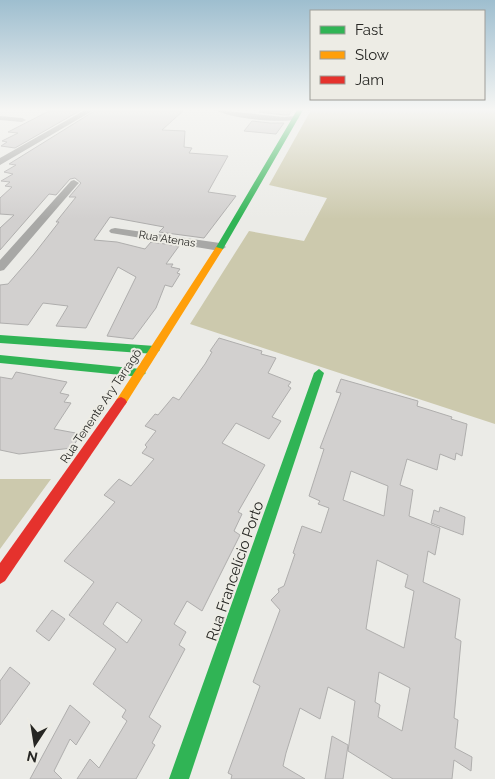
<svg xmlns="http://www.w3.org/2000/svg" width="495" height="779" font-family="Raleway,sans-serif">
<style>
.forest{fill:#ccc9ad}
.building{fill:#d2d0cf;stroke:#afaead;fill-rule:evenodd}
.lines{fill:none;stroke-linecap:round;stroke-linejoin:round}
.street{fill:#a8a8a6;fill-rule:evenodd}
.fast{fill:#30b455;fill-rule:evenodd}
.slow{fill:#ff9f0a;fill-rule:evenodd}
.jam{fill:#e5322d;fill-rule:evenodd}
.labels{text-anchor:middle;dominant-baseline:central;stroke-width:4;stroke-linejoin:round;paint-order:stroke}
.far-street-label{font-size:11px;fill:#272724;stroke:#edece5}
.street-label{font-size:12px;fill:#272724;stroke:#edece5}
.near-street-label{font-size:15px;fill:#272724;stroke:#edece5}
</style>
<rect width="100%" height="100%" fill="#ebebe7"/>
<path class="forest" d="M311,110H495V424L190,324L249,231L304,241L327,198L269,185Z
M0,479H51L0,549Z"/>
<path class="building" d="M51,110H81L15,148L1,146L7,142L2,141L18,133L8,132Z
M96,110H184L162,130L185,131L184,147L192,148L189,153L228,156L208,192L236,196L204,238L159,232L164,227L110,217L94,240L117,242L145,249L151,242L179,246L166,264H173L171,267L180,269L177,273L180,274L172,287L165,285L156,308L133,339L107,336L136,277L118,267L86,328L56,326L68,306L43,303L28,325L0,323V285L8,284L34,254L59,222H56L76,197H69L81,183L75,178L70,179L56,195L49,194L0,250V228L14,215L0,214V198L12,187L5,186L10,182L1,181L13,174L4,172L16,165L9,164Z
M261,110H292L289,115H284L259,112Z
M252,121L270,123H284L276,134L244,131Z
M219,338L262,351L261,354L276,358L268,373L291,382L288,386L291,388L272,417L281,421L269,439L236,423L222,443L265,465L238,512L242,514L234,531L240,535L202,611L187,601L174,624L186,632L179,645L185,649L149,717L161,726L152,743L155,745L136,779H77L90,759L99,768L127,721L122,717L126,710L93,684L116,649L69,615L94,582L64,561L115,502L104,495L119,479L131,486L154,459L142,453L147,447L145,445L156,431L145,426L155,414L158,415L173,397L179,400L205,364L212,352L210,351ZM117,602L142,620L127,643L103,624Z
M16,372L67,382L60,393L69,395L64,402L71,403L54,429L81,434L72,448L19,454L0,450V377L12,379Z
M341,379L418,401L417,406L452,417L451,419L467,424L462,456L456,453L455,460L440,454L437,470L407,459L400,485L413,490L409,516L440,528L435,555L428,551L423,582L460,599L455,638L461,641L454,718L458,720L455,748L472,757L471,771L454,760L452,779H393L348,751L355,701L328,687L320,719L300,708L286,753L283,766L305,779H231L232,775L228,773L260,686L253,682L280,610L271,600L279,592L278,589L284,586L295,554L293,553L302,526L321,533L329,508L318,504L320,501L309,496L324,449L320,448L341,393L336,392ZM351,471L388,486L384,516L343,500ZM377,560L408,575L405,587L414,591L404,648L366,629ZM379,672L410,688L402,731L378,717L380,705L375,702Z
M440,507L465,517L463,535L431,523L434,510L439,512Z
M52,610L65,619L49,641L36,631Z
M10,667L30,683L0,725V681Z
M70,705L90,722L76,745L70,739L54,771L62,779H30Z
M332,736L348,745L343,779H325Z"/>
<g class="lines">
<path class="street" d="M85,110H94L0,165V158Z
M216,110L284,117L295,116L299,118C288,125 226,118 216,110Z
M0,116L22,118L26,120L22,122L0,120Z
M74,180L79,183L77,185L4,270L0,271V260L71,181Z
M115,228L220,243L226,247L220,251L111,233L109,231L111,229Z"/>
<path class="fast" d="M297,110H303L223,249L216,251L215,249Z
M0,335L155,346L160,350L155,354L0,343Z
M0,355L141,369L146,373L141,377L0,363Z
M319,369L324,373L189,779H169L314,373Z"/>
<path class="slow" d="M216,247L223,249L125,405H117L115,402L117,399Z"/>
<path class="jam" d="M121,397L125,399L127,402L125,405L5,581L0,584V563L117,399Z"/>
</g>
<linearGradient id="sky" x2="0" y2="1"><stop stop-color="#9ebecf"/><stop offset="0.5" stop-color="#f6f6f4"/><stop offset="1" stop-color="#f6f6f4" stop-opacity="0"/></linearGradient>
<rect width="495" height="219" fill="url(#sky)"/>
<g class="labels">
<g class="far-street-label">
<text transform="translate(167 239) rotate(9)">Rua Atenas</text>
</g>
<g class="street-label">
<text transform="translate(101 406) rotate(-56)">Rua Tenente Ary Tarragô</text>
</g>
<g class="near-street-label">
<text transform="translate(235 571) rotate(-71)">Rua Francelício Porto</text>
</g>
</g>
<rect x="310" y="10" width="175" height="90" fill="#edece5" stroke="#9e9d98"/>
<rect x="320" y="26" width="25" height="8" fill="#30b455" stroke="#9e9d98"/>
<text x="355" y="35" font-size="15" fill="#272724">Fast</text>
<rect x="320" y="51" width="25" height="8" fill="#ff9f0a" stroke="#9e9d98"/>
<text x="355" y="60" font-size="15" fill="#272724">Slow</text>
<rect x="320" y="76" width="25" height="8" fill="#e5322d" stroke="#9e9d98"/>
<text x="355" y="85" font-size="15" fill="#272724">Jam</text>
<g transform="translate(35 744) rotate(192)" stroke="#edece5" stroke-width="4" paint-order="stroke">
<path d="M0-4L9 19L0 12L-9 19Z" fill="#272724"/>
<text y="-8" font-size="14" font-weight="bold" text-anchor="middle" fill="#272724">N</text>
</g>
</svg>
